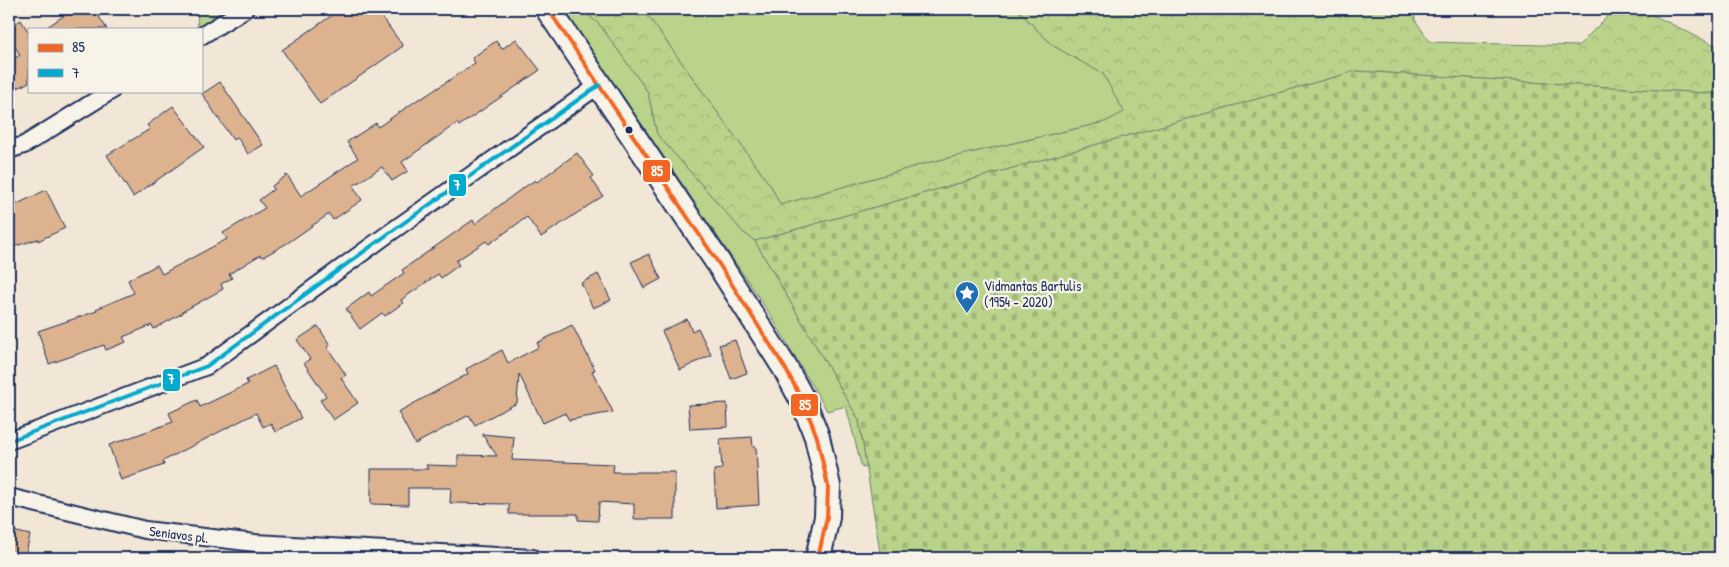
<svg xmlns="http://www.w3.org/2000/svg" width="1729" height="567" font-family="'Patrick Hand',sans-serif">
<style>
.green{fill:#bad38a;stroke:#6a8174}
.forest{fill:url(#forest-crowns);stroke:#6a8174}
.cemetery{fill:url(#cemetery-stones);stroke:#6a8174}
.building{fill:#ddb28e;stroke:#1b2f5e}
.lines{fill:none;stroke-linecap:round;stroke-linejoin:round}
.minor-casing{stroke:#1b2f5e;stroke-width:20}
.secondary-casing{stroke:#1b2f5e;stroke-width:28}
.minor{stroke:#f7f3e8;stroke-width:16}
.secondary{stroke:#f7f3e8;stroke-width:24}
.bus-1-casing{stroke:#f7f3e8;stroke-width:8}
.bus-2-casing{stroke:#f7f3e8;stroke-width:8}
.bus-1{stroke:#f26522;stroke-width:4}
.bus-2{stroke:#00a9ce;stroke-width:4}
.bus-dot{fill:#1b2f5e;stroke:#f7f3e8;stroke-width:2}
.labels{text-anchor:middle;dominant-baseline:central;stroke-width:4.5;stroke-linejoin:round;paint-order:stroke}
.poi-label{font-size:14px;fill:#1b2f5e;stroke:#f7f3e8;text-anchor:start}
.street-label{font-size:14px;fill:#1b2f5e;stroke:#f7f3e8}
.line-badge{stroke:#f7f3e8;stroke-width:2}
.badge-label{font-size:14px;text-anchor:middle;font-weight:bold;fill:#fff}
</style>
<defs>
<pattern id="forest-crowns" width="20" height="18" patternUnits="userSpaceOnUse" patternTransform="scale(1.25)"><rect width="20" height="18" fill="#bad38a"/><path d="M2 6a3 3 0 1 1 6 0M12 15a3 3 0 1 1 6 0" fill="none" stroke="#9fb57a"/></pattern>
<pattern id="cemetery-stones" width="16" height="16" patternUnits="userSpaceOnUse" patternTransform="scale(1.25)"><rect width="16" height="16" fill="#bad38a"/><path d="M2 7V4a2 2 0 0 1 4 0v3zM10 15v-3a2 2 0 0 1 4 0v3z" fill="#9fb57a"/></pattern>
</defs>
<rect width="100%" height="100%" fill="#f2e6d6"/>
<filter id="ink" filterUnits="userSpaceOnUse"><feTurbulence type="fractalNoise" baseFrequency=".02" numOctaves="2"/><feDisplacementMap in="SourceGraphic" scale="10" xChannelSelector="R" yChannelSelector="G"/><feConvolveMatrix kernelMatrix="1 2 1 2 8 2 1 2 1" color-interpolation-filters="sRGB"/></filter>
<g filter="url(#ink)">
<path class="green" d="M197,9H229L198,29Z
M564,9H581L600,25L648,92L657,134L743,232L755,241L859,420L867,467L862,468L846,406L827,411L770,314Z
M643,9H1017L1052,45L1103,74L1125,112L1105,122L927,163L780,205L772,188Z"/>
<path class="forest" d="M581,9H643L772,188L780,205L927,163L1105,122L1124,112L1103,74L1052,45L1017,9H1414L1415,20L1430,42L1578,46L1612,12L1618,9H1641L1720,48V94L1356,71L755,241L743,232L657,134L648,92L600,25Z"/>
<path class="cemetery" d="M1356,71L1720,94V558H881L859,420L755,241Z"/>
<path class="building" d="M74,9H94L107,29H44Z
M341,9H376L403,46L320,104L282,50Z
M21,20L29,33V82L18,88L9,74V62L20,55L9,36V27Z
M516,39L540,70L459,126L457,123L402,162L408,171L392,181L382,167L353,186L362,200L333,220L329,214L289,242L263,257L260,255L229,274L232,278L221,284L223,289L182,312L183,313L154,329L152,325L123,337L126,342L106,350L104,345L49,364L38,331L97,311L96,309L134,293L128,280L157,265L162,274L227,239L223,233L265,208L259,200L274,189L272,186L287,175L301,196L358,158L347,142L376,123L378,127L420,98L421,99L475,63L472,58L496,41L502,49Z
M220,82L263,145L248,154L237,137L233,140L202,94Z
M173,106L204,147L133,197L107,155L150,129L147,125Z
M577,153L594,176L591,178L603,196L541,237L527,217L489,244L486,241L456,261L459,265L441,278L438,274L401,300L403,303L385,316L382,313L360,329L346,309L369,292L371,296L404,273L402,270L473,220L475,224L516,193L535,180L537,182Z
M46,190L65,228L38,241V239L9,248V208Z
M649,254L661,279L644,288L631,262Z
M598,274L611,300L593,308L581,283Z
M687,319L692,331L698,328L711,355L680,370L662,331Z
M572,325L595,370L592,371L613,412L569,420L565,413L543,423L519,374L517,403L475,425L469,415L415,444L398,412L468,374L466,369L502,350L508,363L539,347L537,343Z
M318,326L330,345L327,347L346,375L341,378L358,403L333,420L320,400L326,396L304,363L310,359L297,340Z
M735,340L747,373L731,379L719,345Z
M274,366L301,418L275,432L271,423L263,427L256,413L163,461L164,465L121,480L109,445L173,422L169,413L197,400L200,407L248,384L246,380Z
M727,403L728,427L690,429L688,405Z
M482,434L514,437L512,460L614,464L613,472H675V519H634V504L599,502L598,521L578,520V514H509V504L450,503L451,488H408V505L371,504V469H428L426,465L458,466V455L497,456Z
M752,437L753,447H756L759,505L716,508L714,470L722,469L720,439Z
M9,530L30,535L25,558H9Z"/>
<g class="lines">
<g class="minor-casing">
<path id="minor" d="M201,36L245,9
M9,150L24,145L111,91
M9,441L207,366L388,234L599,85
M9,497L145,530L255,543L533,558"/>
</g>
<g class="secondary-casing">
<path id="secondary" d="M548,9L719,264L785,368L804,403L817,437L828,486L827,517L818,558"/>
</g>
<use href="#minor" class="minor"/>
<use href="#secondary" class="secondary"/>
<g class="bus-1-casing">
<path id="bus-1" d="M548,9L719,264L785,368L804,403L817,437L828,486L827,517L818,558"/>
</g>
<g class="bus-2-casing">
<path id="bus-2" d="M9,441L207,366L388,234L599,85"/>
</g>
<use href="#bus-1" class="bus-1"/>
<use href="#bus-2" class="bus-2"/>
</g>
</g>
<defs>
<g id="sight-pin" transform="scale(1.25)"><path d="M0 17L-7.5 6A9.5 9.5 0 1 1 7.5 6Z" fill="#1f6fb2" stroke="#f7f3e8"/><path d="M0-6L1.8-2.2L6-1.7L2.9 1.2L3.7 5.4L0 3.3L-3.7 5.4L-2.9 1.2L-6-1.7L-1.8-2.2Z" fill="#fff"/></g>
</defs>
<g fill-rule="evenodd">
<use href="#sight-pin" x="967" y="293"/>
</g>
<circle class="bus-dot" cx="629" cy="130" r="4.5"/>
<g class="labels">
<g class="poi-label">
<text x="984" y="285">Vidmantas Bartulis<tspan x="984" dy="16">(1954 - 2020)</tspan></text>
</g>
<g class="street-label">
<text transform="translate(179 534) rotate(7)">Seniavos pl.</text>
</g>
</g>
<g class="line-badge">
<rect x="642" y="159" width="29" height="24" rx="5" fill="#f26522"/>
<rect x="448" y="173" width="19" height="24" rx="5" fill="#00a9ce"/>
<rect x="162" y="368" width="19" height="24" rx="5" fill="#00a9ce"/>
<rect x="790" y="393" width="29" height="24" rx="5" fill="#f26522"/>
</g>
<g class="badge-label">
<text x="657" y="176">85</text>
<text x="457" y="190">7</text>
<text x="171" y="384">7</text>
<text x="805" y="410">85</text>
</g>
<rect width="1729" height="567" fill="none" stroke="#f7f3e8" stroke-width="30"/>
<rect x="15" y="15" width="1699" height="537" fill="none" stroke="#1b2f5e" stroke-width="2" filter="url(#ink)"/>
<rect x="28" y="28" width="175" height="65" fill="#f7f3e8" stroke="#9fa5b1"/>
<rect x="38" y="44" width="25" height="8" fill="#f26522" stroke="#9fa5b1"/>
<text x="72" y="52" font-size="15" fill="#1b2f5e">85</text>
<rect x="38" y="69" width="25" height="8" fill="#00a9ce" stroke="#9fa5b1"/>
<text x="72" y="78" font-size="15" fill="#1b2f5e">7</text>
</svg>
